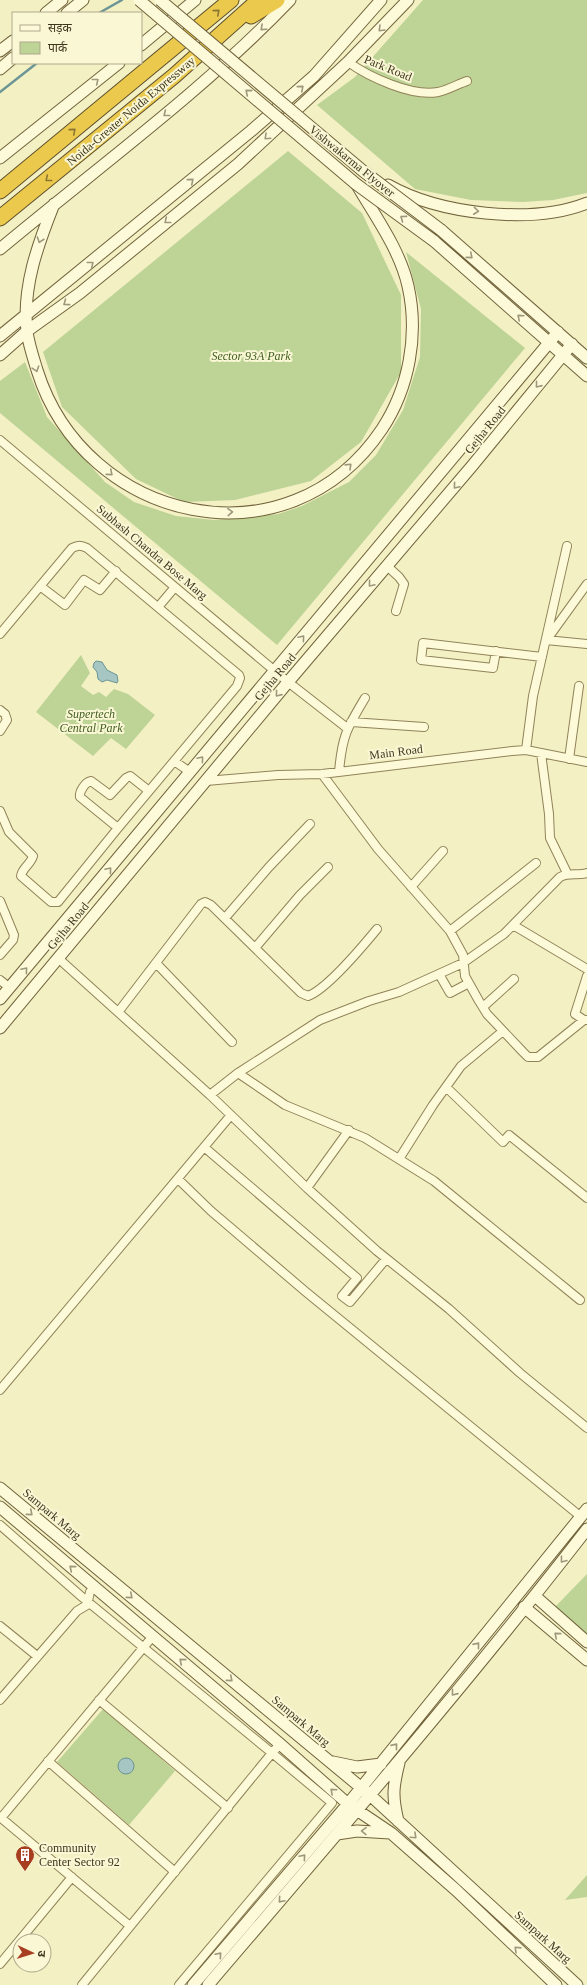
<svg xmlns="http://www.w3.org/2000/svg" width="587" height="1985" font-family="'Times New Roman','Noto Sans Devanagari',serif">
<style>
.green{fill:#bed396}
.water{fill:#a6c6c4;stroke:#6c9695}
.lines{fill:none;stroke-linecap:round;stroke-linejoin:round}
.stream{stroke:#6c9695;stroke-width:2.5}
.street-casing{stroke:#918358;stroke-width:10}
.secondary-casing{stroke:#72633b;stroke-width:13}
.highway-casing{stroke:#5e4f2c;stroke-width:17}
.street{stroke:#fcfad9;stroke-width:8}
.secondary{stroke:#fcfad9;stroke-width:11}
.highway{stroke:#ebc94c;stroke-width:15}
.secondary-bridge-casing{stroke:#72633b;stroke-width:13;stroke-linecap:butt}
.secondary-bridge{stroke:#fcfad9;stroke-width:11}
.oneway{stroke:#8c7832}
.oneway2{stroke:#9e987b}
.labels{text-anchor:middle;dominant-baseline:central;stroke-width:4;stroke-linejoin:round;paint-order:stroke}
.street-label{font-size:12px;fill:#3f351d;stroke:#faf7d5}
.park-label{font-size:12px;font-style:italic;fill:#415e21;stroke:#faf7d5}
.poi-label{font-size:12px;fill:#3f351d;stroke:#faf7d5;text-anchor:start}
</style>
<rect width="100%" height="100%" fill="#f3f0c4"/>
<path class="green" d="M423,0H587V193L553,200L523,202L471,200L415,189L317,105L355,77Z
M288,151L362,213L401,295V372L361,442L311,481L235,500L184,502L136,479L62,407L43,352Z
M406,252L525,348L277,645L0,413V381L25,362L47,417L105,482L134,502L176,516L214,520L278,514L302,506L349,482L376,455L403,410L420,357L421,309Z
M81,655L90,673L81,686L93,695L99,692L106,697L114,689L128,694L155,715L126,749L111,738L93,756L36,712Z
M587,1574V1634L555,1607Z
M104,1708L175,1771L129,1825L57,1762Z
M587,1875V1897L565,1900Z"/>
<path class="water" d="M96,661L102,662L107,670L117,675L118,681L117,683L107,680L102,682L98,679L97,672L93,667L94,663Z
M118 1766a8 8 0 1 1 16 0a8 8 0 1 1-16 0Z"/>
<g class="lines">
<path class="stream" d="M99,13L122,0
M0,92L37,63"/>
<g class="street-casing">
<path id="street" d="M348,62C369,77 412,97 438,92C448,90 458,84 467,81
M0,440L288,682L347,728
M387,566L399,577L404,584L396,611
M40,586L65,605L84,580L100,590L116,571
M159,606L175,587
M0,634L72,548C78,545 81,545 87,548L239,675L240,678L237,686L118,828L58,902H51L21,876C22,868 31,864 33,856L9,832L0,811
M548,638L587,584
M546,640L587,644
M496,651L493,668L421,660L423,643L542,657
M0,710L5,714L7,720L0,731
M351,722L424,727
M526,750L533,696L567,546
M541,753L549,814L550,838L567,873
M569,759L579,686
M174,761L190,772
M339,772C342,736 347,728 365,698
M322,774L378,849L450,931L463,955L465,976L479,1001L487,1014L523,1052L528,1057H538L584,1020H587
M206,781L278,775L322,774L512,751L526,750L587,762
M118,828L80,797C79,792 85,782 91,781L110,795L126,778L130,776L149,791
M411,887L443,851
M0,901L14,935L13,940L0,955
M225,918L269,867L310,824
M513,925L587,969
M450,931L536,863
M255,948L300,895L328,867
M58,958L210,1095L307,1188L377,1251L449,1309L520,1373L587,1428
M156,963L232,1042
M439,974L450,993L469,983
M0,980L10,988
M483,1007L514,979
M119,1011L201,904L205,902L211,905L301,993L308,996C327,989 363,946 377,929
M584,1020L575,1014L587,976
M238,1073L285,1105L365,1138L434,1181L580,1300
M446,1087L503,1142L509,1135L587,1198
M210,1095L238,1073L320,1020L369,1001L399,992L463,963L504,934L560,877C569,872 578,876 587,873
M204,1147L357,1278L342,1296L350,1302L386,1259
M399,1159L433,1105L461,1066L503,1031
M178,1179L211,1211L306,1292L580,1516
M307,1188L349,1130
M0,1390L231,1115
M0,1525L82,1597L272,1753L280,1744
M0,1626L37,1656
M0,1700L77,1611L87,1605L90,1592
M99,1700L228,1808
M48,1761L175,1872
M0,1817L130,1926
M1,1818L153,1636
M0,1964L72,1877
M82,1985L272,1753L332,1803L179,1985"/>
</g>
<g class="secondary-casing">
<path id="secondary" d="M46,13L62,0
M67,13L83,0
M141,45L195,0
M0,51L13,41
M0,69L13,58
M0,158L119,63
M388,185C439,214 531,225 587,203
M54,204C38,244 22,287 27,332C29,345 33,357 37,370C85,523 288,569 382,429C409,388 419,335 408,286C400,250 375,216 357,185
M441,230L587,358
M434,241L587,376
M0,249C98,167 202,92 290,0
M0,336L251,131L314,76L381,0
M0,355L27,331L80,293L238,164L348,62L408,0
M0,999L558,332
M0,1028L288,682L472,466L572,344
M0,1488L370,1795L577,1985
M0,1507L280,1744L348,1804L391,1833L456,1890L556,1985
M535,1596L587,1642
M524,1607L587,1660
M333,1762L357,1767L381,1764
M398,1821C392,1796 393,1787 399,1763
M337,1834L357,1831L390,1833
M193,1985L348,1804L587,1509
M208,1985C336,1835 466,1685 587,1529"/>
</g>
<g class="highway-casing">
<path id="highway" d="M251,16L277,0
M0,191L231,0
M0,218L174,76L259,0"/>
</g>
<use href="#street" class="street"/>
<use href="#secondary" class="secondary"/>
<use href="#highway" class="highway"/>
<g class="secondary-bridge-casing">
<path id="secondary-bridge" d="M139,0L356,184L434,241
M160,0L363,171L441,230"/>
</g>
<use href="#secondary-bridge" class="secondary-bridge"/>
</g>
<defs><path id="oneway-chevron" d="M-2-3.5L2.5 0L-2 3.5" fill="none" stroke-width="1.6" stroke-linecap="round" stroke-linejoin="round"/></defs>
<g class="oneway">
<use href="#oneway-chevron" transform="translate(217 12) rotate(-40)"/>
<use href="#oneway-chevron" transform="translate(73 131) rotate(-40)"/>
<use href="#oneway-chevron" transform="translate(48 179) rotate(141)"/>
</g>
<g class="oneway2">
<use href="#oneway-chevron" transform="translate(263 28) rotate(138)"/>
<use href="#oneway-chevron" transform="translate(381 29) rotate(135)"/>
<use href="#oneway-chevron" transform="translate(96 81) rotate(-39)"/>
<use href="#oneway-chevron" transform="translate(301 88) rotate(-41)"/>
<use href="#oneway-chevron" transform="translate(248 92) rotate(-140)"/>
<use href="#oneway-chevron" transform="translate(166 114) rotate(142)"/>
<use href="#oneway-chevron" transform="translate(267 137) rotate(137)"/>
<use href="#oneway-chevron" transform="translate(191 181) rotate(-40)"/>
<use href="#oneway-chevron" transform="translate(476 211) rotate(6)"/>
<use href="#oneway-chevron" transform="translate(403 218) rotate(-144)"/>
<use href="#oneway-chevron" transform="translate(167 221) rotate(141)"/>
<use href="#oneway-chevron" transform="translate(40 240) rotate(109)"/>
<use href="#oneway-chevron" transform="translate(470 256) rotate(41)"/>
<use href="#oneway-chevron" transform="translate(91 264) rotate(-39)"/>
<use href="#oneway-chevron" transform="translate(66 303) rotate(144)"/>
<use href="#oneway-chevron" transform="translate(520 317) rotate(-138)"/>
<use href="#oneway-chevron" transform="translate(36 369) rotate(72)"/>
<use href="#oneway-chevron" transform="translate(538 385) rotate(129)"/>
<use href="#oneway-chevron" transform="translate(349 466) rotate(-44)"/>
<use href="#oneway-chevron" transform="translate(110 473) rotate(40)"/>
<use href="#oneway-chevron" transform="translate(456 486) rotate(130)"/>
<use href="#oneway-chevron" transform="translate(230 512) rotate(-3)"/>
<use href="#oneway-chevron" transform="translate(371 584) rotate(130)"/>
<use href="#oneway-chevron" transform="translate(302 638) rotate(-50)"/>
<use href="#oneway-chevron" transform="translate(278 694) rotate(129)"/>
<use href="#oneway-chevron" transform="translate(201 759) rotate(-50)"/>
<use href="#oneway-chevron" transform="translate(109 870) rotate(-50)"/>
<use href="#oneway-chevron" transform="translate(25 970) rotate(-50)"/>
<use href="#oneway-chevron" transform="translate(30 1513) rotate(40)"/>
<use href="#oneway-chevron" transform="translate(563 1560) rotate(128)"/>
<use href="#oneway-chevron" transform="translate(72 1568) rotate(-140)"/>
<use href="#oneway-chevron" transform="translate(130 1596) rotate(40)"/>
<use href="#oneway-chevron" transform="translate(557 1635) rotate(-140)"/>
<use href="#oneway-chevron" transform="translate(477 1645) rotate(-51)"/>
<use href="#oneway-chevron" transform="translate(182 1661) rotate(-140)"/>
<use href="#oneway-chevron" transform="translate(230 1679) rotate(40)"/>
<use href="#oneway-chevron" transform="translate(454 1693) rotate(129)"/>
<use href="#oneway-chevron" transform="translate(395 1746) rotate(-51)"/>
<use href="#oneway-chevron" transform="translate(333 1791) rotate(-138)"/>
<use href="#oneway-chevron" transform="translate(364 1831) rotate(-178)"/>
<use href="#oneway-chevron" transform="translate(414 1836) rotate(43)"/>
<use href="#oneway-chevron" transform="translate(303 1857) rotate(-49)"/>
<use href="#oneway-chevron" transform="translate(281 1900) rotate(131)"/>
<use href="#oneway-chevron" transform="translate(517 1949) rotate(-136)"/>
<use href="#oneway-chevron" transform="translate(219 1955) rotate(-49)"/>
</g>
<defs>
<g id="building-pin" transform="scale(1)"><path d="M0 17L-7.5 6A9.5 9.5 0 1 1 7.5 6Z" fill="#a73e20" stroke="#faf7d5"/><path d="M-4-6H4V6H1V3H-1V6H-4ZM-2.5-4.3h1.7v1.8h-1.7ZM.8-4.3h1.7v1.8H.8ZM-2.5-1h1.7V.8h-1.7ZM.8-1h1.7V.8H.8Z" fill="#fff"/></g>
</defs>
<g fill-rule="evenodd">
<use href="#building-pin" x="25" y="1855"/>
</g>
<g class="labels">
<g class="street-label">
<text transform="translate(388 68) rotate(22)">Park Road</text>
<text transform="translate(131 111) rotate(-40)">Noida-Greater Noida Expressway</text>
<text transform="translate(352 161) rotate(39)">Vishwakarma Flyover</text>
<text transform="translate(485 430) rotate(-51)">Gejha Road</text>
<text transform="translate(152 552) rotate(40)">Subhash Chandra Bose Marg</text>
<text transform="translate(275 677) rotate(-50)">Gejha Road</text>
<text transform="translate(396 752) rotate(-7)">Main Road</text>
<text transform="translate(68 926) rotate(-50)">Gejha Road</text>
<text transform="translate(52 1514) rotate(40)">Sampark Marg</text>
<text transform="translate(301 1721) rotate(40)">Sampark Marg</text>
<text transform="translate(543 1937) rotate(42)">Sampark Marg</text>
</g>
<g class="park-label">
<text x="251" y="356">Sector 93A Park</text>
<text x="91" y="714">Supertech<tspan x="91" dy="14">Central Park</tspan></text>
</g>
<g class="poi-label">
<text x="39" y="1848">Community<tspan x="39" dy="14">Center Sector 92</tspan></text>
</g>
</g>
<rect x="12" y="12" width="130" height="52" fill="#faf7d5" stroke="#afa98b"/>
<rect x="20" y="25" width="20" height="6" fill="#fcfad9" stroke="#afa98b"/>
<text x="48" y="32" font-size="12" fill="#3f351d">सड़क</text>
<rect x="20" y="42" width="20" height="12" fill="#bed396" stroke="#afa98b"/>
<text x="48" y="52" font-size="12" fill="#3f351d">पार्क</text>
<g transform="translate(32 1953) rotate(94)"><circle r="19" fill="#faf7d5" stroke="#afa98b"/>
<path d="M0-3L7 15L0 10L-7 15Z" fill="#a73e20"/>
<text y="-6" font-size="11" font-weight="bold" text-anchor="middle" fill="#3f351d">उ</text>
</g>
</svg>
